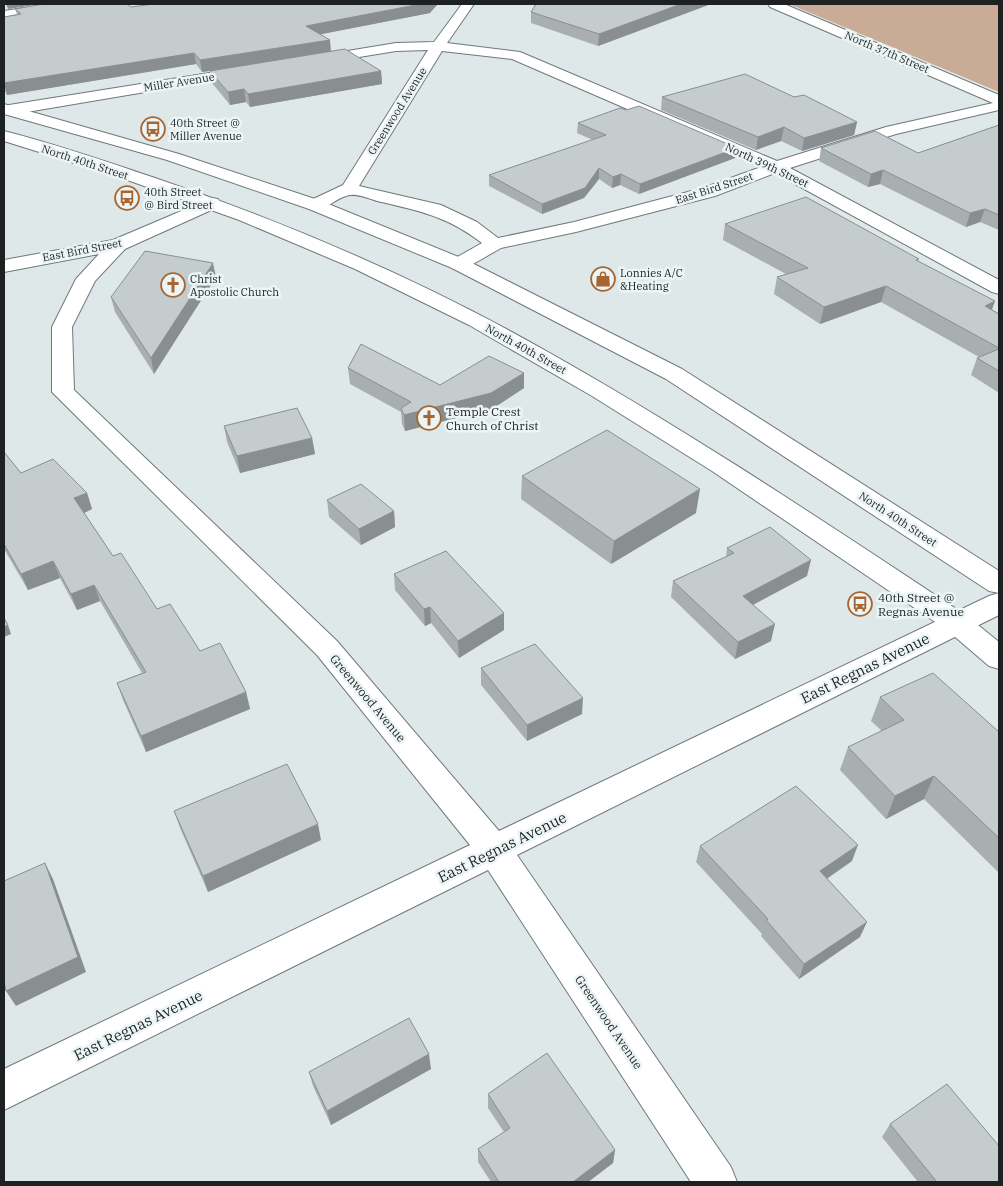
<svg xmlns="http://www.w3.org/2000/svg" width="1003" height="1186" font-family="'IBM Plex Serif',serif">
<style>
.green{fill:#caac96}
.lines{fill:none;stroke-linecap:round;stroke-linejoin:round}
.street-casing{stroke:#707879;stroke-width:2}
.secondary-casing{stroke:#707879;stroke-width:2}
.street{fill:#fff;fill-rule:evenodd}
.secondary{fill:#fff;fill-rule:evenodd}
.wall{fill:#a9afb0}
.shaded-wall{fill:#898f90}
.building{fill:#c4cccd;stroke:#898f90}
.labels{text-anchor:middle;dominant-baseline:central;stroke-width:5;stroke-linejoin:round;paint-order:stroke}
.far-street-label{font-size:11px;fill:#1d2121;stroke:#ecf5f6}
.far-poi-label{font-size:11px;fill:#1d2121;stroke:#ecf5f6;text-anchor:start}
.poi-label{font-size:12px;fill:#1d2121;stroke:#ecf5f6;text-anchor:start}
.street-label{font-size:12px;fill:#1d2121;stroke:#ecf5f6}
.near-street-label{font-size:15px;fill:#1d2121;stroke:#ecf5f6}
</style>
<rect width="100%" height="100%" fill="#dfe8e9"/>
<path class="green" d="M789,4H999V92Z"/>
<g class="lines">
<g class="street-casing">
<path id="street" d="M462,4H474L447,43L520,52L777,161L886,127L993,103L770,7L768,4H784L999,95V110L896,134L790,168L999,280V294L992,292L775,173L715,196L576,232L501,248L466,268L459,270L452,268L449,264L452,260L482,243C447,216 420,211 377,201C370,199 359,194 351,195C336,196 326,213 309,209L306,205L309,201L343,185L428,50L396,51L316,64L309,60L311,57L396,43L434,42ZM442,51L512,59L761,167L703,188L574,222L498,238L477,222L441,205L359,186Z
M24,8L29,9L30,12L29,15L4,20V11Z
M247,67L252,68L254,71L252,74L9,115L4,113V107L9,105Z
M212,198L218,199L221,203L218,207L125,249L95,281L72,327L74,390L337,641L499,831L989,596L999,593V615L517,855L731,1167L737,1182H691L488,870L4,1110V1069L470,845L317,655L52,392V327L76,279L99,254L4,272V260L113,240Z"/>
</g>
<g class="secondary-casing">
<path id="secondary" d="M4,104L179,154L321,201L466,260L682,369L999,571V593L989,591L666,379L452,268L309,209L167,160L4,114Z
M4,131C55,144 105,161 155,178C291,224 423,281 548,352C692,433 829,525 967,616L999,642V669L989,666L947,630L712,471L592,396L469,325L355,269L239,220L119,177L4,141Z"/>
</g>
<use href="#street" class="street"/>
<use href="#secondary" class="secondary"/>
</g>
<path class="wall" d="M536,4H711L598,46L531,23V12Z
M131,7L430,13L320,34L331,51L381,71L382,84L250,107L246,102L230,105L212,83L210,71L202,72L196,64L7,95L4,89V17L17,14L15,9Z
M662,97H794L857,122L854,135L802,151L781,141L756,150L661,110Z
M578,123L737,148L735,158L639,194L620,185L612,188L599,179L584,198L542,214L489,186V175L593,140L577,133Z
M999,125V230L980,222L966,227L880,184L868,187L819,161L821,148L918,153Z
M725,224L918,261L999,314V393L971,375L977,358L979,357L881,302L820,324L774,294L777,277L786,274L723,240Z
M216,277L154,374L115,312L111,297Z
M348,368L440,385L524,373V388L492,409L405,431L402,424L401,412L350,384Z
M224,426L312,438L315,454L240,473L227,442Z
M4,452L21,473L87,493L92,509L84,513L113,556L157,609L200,651L246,692L250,709L146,752L123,700L117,683L142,673L100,601L77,610L60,578L28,590L4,549Z
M522,476L696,513L611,564L521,499Z
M327,500L394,511L395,527L361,545L329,517Z
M727,548L807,576L753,605L771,641L735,659L671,597L673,581L726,557Z
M394,574L504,613V630L459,658L431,623L425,626L395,590Z
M481,668L582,714L527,741L481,685Z
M880,697L999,732V873L924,799L886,819L840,770L848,747L882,731L871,721Z
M174,811L321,840L208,892L180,828Z
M700,846L852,861L827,879L860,937L799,979L761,936L762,934L696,862Z
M431,1069L331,1125L313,1086L309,1072Z
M488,1094L615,1150L613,1163L588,1182H491L478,1162V1149L504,1132L488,1108Z
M890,1124L999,1182H918L882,1137Z"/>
<path class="shaded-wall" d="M6,4H41L8,9Z
M421,4H438L430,13L307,37L306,26Z
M681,4H711L598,46L599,34Z
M330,40L331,52L202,72L200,60Z
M194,53L196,64L7,95L4,83Z
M381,71L382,84L250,107L248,94Z
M244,89L246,102L230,105L228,92Z
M857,122L854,135L802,151L804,138Z
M784,127L781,141L756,150L758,137Z
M737,148L735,158L639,194L640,184Z
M599,168V179L584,198L542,214V204Z
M883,170L880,184L868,187L871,174Z
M621,174L620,185L612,188L613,177Z
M985,209L980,222L966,227L970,213Z
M213,263L216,277L154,374L151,358Z
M886,286L881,302L820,324L824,307Z
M995,301L989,318L985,306Z
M524,373V388L492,409L405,431L404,415Z
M312,438L315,454L240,473L237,456Z
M700,489L696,513L611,564L614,541Z
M87,493L92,509L80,515L74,498Z
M394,511L395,527L361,545L359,529Z
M811,560L807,576L739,612L743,596Z
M53,561L60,578L28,590L21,574Z
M94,585L100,601L77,610L71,594Z
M430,607L431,623L425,626L424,609Z
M504,613V630L459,658L458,641Z
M775,624L771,641L735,659L738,642Z
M8,625L11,634L4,637V627Z
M246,692L250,709L146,752L141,736Z
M583,698L582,714L527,741V725Z
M934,776L924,799L886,819L895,796Z
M318,824L321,840L208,892L203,876Z
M858,845L852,861L814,887L820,871Z
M45,863L53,879L86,972L16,1006L6,991Z
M867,922L860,937L799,979L804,964Z
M429,1054L431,1069L331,1125L327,1111Z
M615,1150L613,1163L588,1182H573Z"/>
<path class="building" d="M44,4H127L131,7L154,4H421L306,26L330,40L200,60L194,53L4,83V17L21,14L15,9Z
M536,4H681L599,34L531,12Z
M345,49L381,71L248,94L244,89L228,92L210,71Z
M745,74L794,97L804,95L857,122L804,138L784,127L758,137L662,97Z
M639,106L737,148L640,184L621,174L613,177L599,168L585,188L542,204L489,175L606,135L578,123L620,108L626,110Z
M999,125V215L985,209L970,213L883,170L871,174L821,148L875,131L918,153Z
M806,197L919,259L916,260L995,301L985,306L999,314V348L886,286L824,307L777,277L808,268L725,224Z
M145,251L213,263L151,358L111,297Z
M361,344L440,385L489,356L524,373L491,393L404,415L401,408L411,402L348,368Z
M999,349V371L977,358Z
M297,408L312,438L237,456L224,426Z
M607,430L700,489L614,541L522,476Z
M4,452L21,473L53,459L87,493L74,498L113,556L121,553L157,609L170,604L200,651L220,643L246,692L141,736L117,683L146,672L94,585L71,594L53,561L21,574L4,544Z
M361,484L394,511L359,529L327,500Z
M770,527L811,560L743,596L775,624L738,642L673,581L734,553L727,548Z
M446,551L504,613L458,641L430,607L424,609L394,574Z
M4,618L8,625L4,627Z
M535,644L583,698L527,725L481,668Z
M933,673L999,732V838L934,776L895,796L848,747L904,720L880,697Z
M287,764L318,824L203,876L174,811Z
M796,786L858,845L820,871L867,922L804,964L766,920L768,919L700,846Z
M45,863L78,957L6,991L4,982V881Z
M409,1018L429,1054L327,1111L309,1072Z
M547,1053L615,1150L573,1182H499L478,1149L510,1128L488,1094Z
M947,1084L999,1146V1182H937L890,1124Z"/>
<defs>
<g id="bus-ring" transform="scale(1.25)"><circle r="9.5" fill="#ecf5f6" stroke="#a76631" stroke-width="1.5"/><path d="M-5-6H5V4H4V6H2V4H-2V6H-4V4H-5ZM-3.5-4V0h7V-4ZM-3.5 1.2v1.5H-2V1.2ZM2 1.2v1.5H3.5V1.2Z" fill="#a76631"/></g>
<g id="shop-ring" transform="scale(1.25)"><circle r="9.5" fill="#ecf5f6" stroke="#a76631" stroke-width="1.5"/><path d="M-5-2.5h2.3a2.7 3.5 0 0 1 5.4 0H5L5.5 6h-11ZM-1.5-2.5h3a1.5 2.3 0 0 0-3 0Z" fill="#a76631"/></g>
<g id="church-ring" transform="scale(1.25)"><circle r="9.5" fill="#ecf5f6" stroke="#a76631" stroke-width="1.5"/><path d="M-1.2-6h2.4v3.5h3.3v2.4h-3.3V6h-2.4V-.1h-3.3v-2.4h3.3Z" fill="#a76631"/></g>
</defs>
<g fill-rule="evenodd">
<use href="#bus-ring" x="153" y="129"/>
<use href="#bus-ring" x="127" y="198"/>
<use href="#shop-ring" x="603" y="279"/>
<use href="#church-ring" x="173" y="285"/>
<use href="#church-ring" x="429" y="418"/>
<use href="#bus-ring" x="860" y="604"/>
</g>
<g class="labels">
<g class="far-street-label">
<text transform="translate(887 52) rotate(23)">North 37th Street</text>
<text transform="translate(179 82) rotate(-9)">Miller Avenue</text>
<text transform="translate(397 111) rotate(-58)">Greenwood Avenue</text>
<text transform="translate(85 162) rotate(18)">North 40th Street</text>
<text transform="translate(767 165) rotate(25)">North 39th Street</text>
<text transform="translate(714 188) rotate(-18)">East Bird Street</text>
<text transform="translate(82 250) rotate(-11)">East Bird Street</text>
<text transform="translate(526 349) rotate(29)">North 40th Street</text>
<text transform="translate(898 519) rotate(33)">North 40th Street</text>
</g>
<g class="far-poi-label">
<text x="170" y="123">40th Street @<tspan x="170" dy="13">Miller Avenue</tspan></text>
<text x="144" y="192">40th Street<tspan x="144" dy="13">@ Bird Street</tspan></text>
<text x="620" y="273">Lonnies A/C<tspan x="620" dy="13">&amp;Heating</tspan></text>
<text x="190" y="279">Christ<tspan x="190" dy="13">Apostolic Church</tspan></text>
</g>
<g class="poi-label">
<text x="446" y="411">Temple Crest<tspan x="446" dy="14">Church of Christ</tspan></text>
<text x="878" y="597">40th Street @<tspan x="878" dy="14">Regnas Avenue</tspan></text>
</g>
<g class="street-label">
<text transform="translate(368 698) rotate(50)">Greenwood Avenue</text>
<text transform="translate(609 1022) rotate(56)">Greenwood Avenue</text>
</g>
<g class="near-street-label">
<text transform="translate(865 668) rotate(-26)">East Regnas Avenue</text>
<text transform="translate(502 847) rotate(-26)">East Regnas Avenue</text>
<text transform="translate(138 1025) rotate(-26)">East Regnas Avenue</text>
</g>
</g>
<rect width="1003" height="1186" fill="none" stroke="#1d2121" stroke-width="10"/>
</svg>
